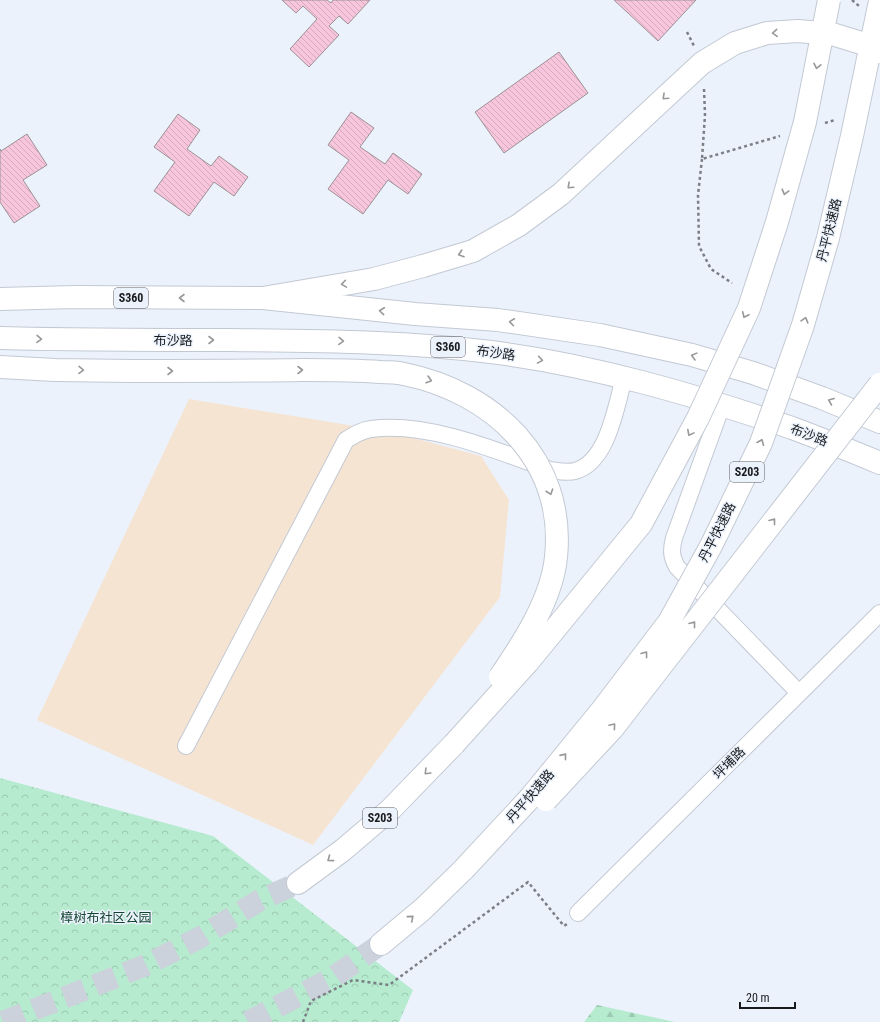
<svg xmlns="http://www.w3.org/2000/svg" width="880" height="1022" font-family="'Roboto Condensed','Noto Sans SC',sans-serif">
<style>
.industrial{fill:#f6e4d3}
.forest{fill:url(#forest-firs)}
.park{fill:url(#park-crowns)}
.building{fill:url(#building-back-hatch);stroke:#9c9195}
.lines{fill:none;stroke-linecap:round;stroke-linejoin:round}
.highway-tunnel{stroke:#cbd2db;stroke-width:22;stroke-dasharray:22 11;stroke-linecap:butt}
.street-casing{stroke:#c3c9d3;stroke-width:18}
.primary-casing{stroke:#c3c9d3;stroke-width:24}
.highway-casing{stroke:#c3c9d3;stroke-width:24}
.path{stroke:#7b7f85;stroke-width:2.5;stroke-dasharray:3 3;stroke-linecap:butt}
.street{stroke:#fff;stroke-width:16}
.primary{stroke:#fff;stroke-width:22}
.highway{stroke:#fff;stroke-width:22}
.highway-bridge-casing{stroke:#c3c9d3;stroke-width:24;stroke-linecap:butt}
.highway-bridge{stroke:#fff;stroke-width:22}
.oneway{stroke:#979899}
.labels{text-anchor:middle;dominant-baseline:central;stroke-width:3;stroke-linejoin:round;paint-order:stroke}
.shield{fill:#ebf2fc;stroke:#575b60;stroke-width:1}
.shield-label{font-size:12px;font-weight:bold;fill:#181a1d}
.street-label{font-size:13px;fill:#181a1d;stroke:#ebf2fc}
.park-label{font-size:13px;fill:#12442e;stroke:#ebf2fc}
</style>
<defs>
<pattern id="forest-firs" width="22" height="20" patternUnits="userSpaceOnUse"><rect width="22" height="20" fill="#b6ebcf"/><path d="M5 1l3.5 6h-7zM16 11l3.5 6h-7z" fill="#9cc9b1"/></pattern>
<pattern id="park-crowns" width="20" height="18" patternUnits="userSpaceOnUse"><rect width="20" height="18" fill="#b6ebcf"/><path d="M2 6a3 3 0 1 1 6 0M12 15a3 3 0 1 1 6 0" fill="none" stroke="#9cc9b1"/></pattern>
<pattern id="building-back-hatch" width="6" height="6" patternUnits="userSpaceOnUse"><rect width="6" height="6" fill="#f8c6dc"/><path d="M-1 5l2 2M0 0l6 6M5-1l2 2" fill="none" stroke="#d4aabc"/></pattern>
</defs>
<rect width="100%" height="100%" fill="#ebf2fc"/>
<path class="industrial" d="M189,399L391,432L481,456L509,500L500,597L313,845L37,720Z"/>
<path class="forest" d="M597,1005L675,1022H584Z"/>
<path class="park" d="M0,778L213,836L413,990L399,1022H0Z"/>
<path class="building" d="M282,0H327L331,3L333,0H370L348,24L339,16L329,26L339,35L309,67L290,49L317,19L303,6L296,13Z
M614,0H696L658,41Z
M559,52L588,93L504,153L475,112Z
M351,112L374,128L360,147L385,164L393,153L422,174L408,194L388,180L363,214L328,189L349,160L328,145Z
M178,114L200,130L187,149L211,166L219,156L248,177L234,196L214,182L189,216L154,191L175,162L154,147Z
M27,134L47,165L23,180L40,206L14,223L0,202V149L1,151Z"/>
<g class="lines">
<path class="highway-tunnel" d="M3,1022L146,965L199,938L260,900L298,883
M248,1022L332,978L381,944"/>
<g class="street-casing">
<path id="street" d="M722,405L674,538C671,550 671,556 677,567L799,693
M186,746L346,440C354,435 362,430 371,429C427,421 498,451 550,470C558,471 567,473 575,471C608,462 616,406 624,378
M578,913L880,613"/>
</g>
<g class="primary-casing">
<path id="primary" d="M0,299L75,297L263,298L415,314L498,320L600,335L692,355L753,373L822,398L880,422
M0,338C77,340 153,340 230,340C317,341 404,341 491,352C593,365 695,395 792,428C822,439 851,451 880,463"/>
</g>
<g class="highway-casing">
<path id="highway" d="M263,298L374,279L423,266
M0,367L55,370L131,371
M298,883L343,850L391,809L454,744
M381,944L423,909L464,869"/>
</g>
<path class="path" d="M852,0L859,6
M687,32L694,46
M704,89L705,115L702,159L780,136
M825,123L835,120
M702,159L698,195L699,246L711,269L732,283
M303,1022L311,1001L353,980L389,985L528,882L564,926L567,924"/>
<use href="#street" class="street"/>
<use href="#primary" class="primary"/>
<use href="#highway" class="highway"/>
<g class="highway-bridge-casing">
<path id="highway-bridge" d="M423,266L473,251L519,225L561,194L702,63L735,43L767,33L798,31L832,34L871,46L880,52
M131,371C188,371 245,371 303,370C329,370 354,370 380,372C388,372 396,372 404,374C493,392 566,460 556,557C552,599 523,643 500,677
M454,744L528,662L641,524L698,418L749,308L777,222L805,122L829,0
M546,800L613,728L880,384
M464,869L530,798L602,710L669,622L712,544L761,443L803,325L828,238L852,136L880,1"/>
</g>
<use href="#highway-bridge" class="highway-bridge"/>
</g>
<defs><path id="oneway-chevron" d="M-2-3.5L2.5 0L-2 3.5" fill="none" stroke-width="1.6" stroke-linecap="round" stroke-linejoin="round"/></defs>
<g class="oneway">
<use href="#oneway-chevron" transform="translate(775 33) rotate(176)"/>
<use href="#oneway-chevron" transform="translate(817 66) rotate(102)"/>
<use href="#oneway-chevron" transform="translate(665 97) rotate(137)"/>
<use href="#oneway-chevron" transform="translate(570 186) rotate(137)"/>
<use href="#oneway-chevron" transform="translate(785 192) rotate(105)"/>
<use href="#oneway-chevron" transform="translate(461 254) rotate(162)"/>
<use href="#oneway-chevron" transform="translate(344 284) rotate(171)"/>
<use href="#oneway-chevron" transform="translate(182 298) rotate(-180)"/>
<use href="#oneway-chevron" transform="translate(382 311) rotate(-174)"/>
<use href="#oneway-chevron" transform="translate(745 315) rotate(115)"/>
<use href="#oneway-chevron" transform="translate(805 320) rotate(-74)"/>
<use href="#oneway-chevron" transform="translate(512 322) rotate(-172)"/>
<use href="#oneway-chevron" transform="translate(39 339) rotate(1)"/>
<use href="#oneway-chevron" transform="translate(211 340)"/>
<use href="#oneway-chevron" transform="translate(341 341) rotate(2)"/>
<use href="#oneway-chevron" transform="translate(694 356) rotate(-165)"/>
<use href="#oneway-chevron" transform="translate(540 360) rotate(9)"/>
<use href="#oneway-chevron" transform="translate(81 370) rotate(1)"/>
<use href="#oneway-chevron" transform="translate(300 370)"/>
<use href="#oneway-chevron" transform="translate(170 371)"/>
<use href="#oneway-chevron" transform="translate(429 380) rotate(16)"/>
<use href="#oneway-chevron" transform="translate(831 401) rotate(-158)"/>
<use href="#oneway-chevron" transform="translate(690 433) rotate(118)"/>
<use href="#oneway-chevron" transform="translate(761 442) rotate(-67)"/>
<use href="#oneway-chevron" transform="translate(550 492) rotate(71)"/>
<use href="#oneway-chevron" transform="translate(773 521) rotate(-52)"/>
<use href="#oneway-chevron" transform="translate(693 624) rotate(-52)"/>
<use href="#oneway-chevron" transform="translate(645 654) rotate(-53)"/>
<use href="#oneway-chevron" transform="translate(613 726) rotate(-50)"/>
<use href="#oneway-chevron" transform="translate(564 756) rotate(-51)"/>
<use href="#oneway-chevron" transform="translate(427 772) rotate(135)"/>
<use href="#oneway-chevron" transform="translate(330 859) rotate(144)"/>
<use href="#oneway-chevron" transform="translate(411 918) rotate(-40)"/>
</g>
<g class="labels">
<g class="shield">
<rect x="114" y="288" width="34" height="20" rx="3"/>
<rect x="431" y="337" width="34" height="20" rx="3"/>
<rect x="730" y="462" width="34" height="20" rx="3"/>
<rect x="363" y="808" width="34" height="20" rx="3"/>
</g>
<g class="shield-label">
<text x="131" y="298">S360</text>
<text x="448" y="347">S360</text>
<text x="747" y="472">S203</text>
<text x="380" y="818">S203</text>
</g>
<g class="street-label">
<text transform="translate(829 230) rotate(-76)">丹平快速路</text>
<text x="173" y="340">布沙路</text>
<text transform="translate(496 353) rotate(8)">布沙路</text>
<text transform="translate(809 435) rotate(21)">布沙路</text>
<text transform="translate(717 532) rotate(-63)">丹平快速路</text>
<text transform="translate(729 763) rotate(-45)">坪埔路</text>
<text transform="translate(530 796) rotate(-49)">丹平快速路</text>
</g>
<g class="park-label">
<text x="106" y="917">樟树布社区公园</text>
</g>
</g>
<path d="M740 1002v6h55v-6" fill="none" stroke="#181a1d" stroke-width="2"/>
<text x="746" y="1002" font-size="12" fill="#181a1d" stroke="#ebf2fc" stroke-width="3" paint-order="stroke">20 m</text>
</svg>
